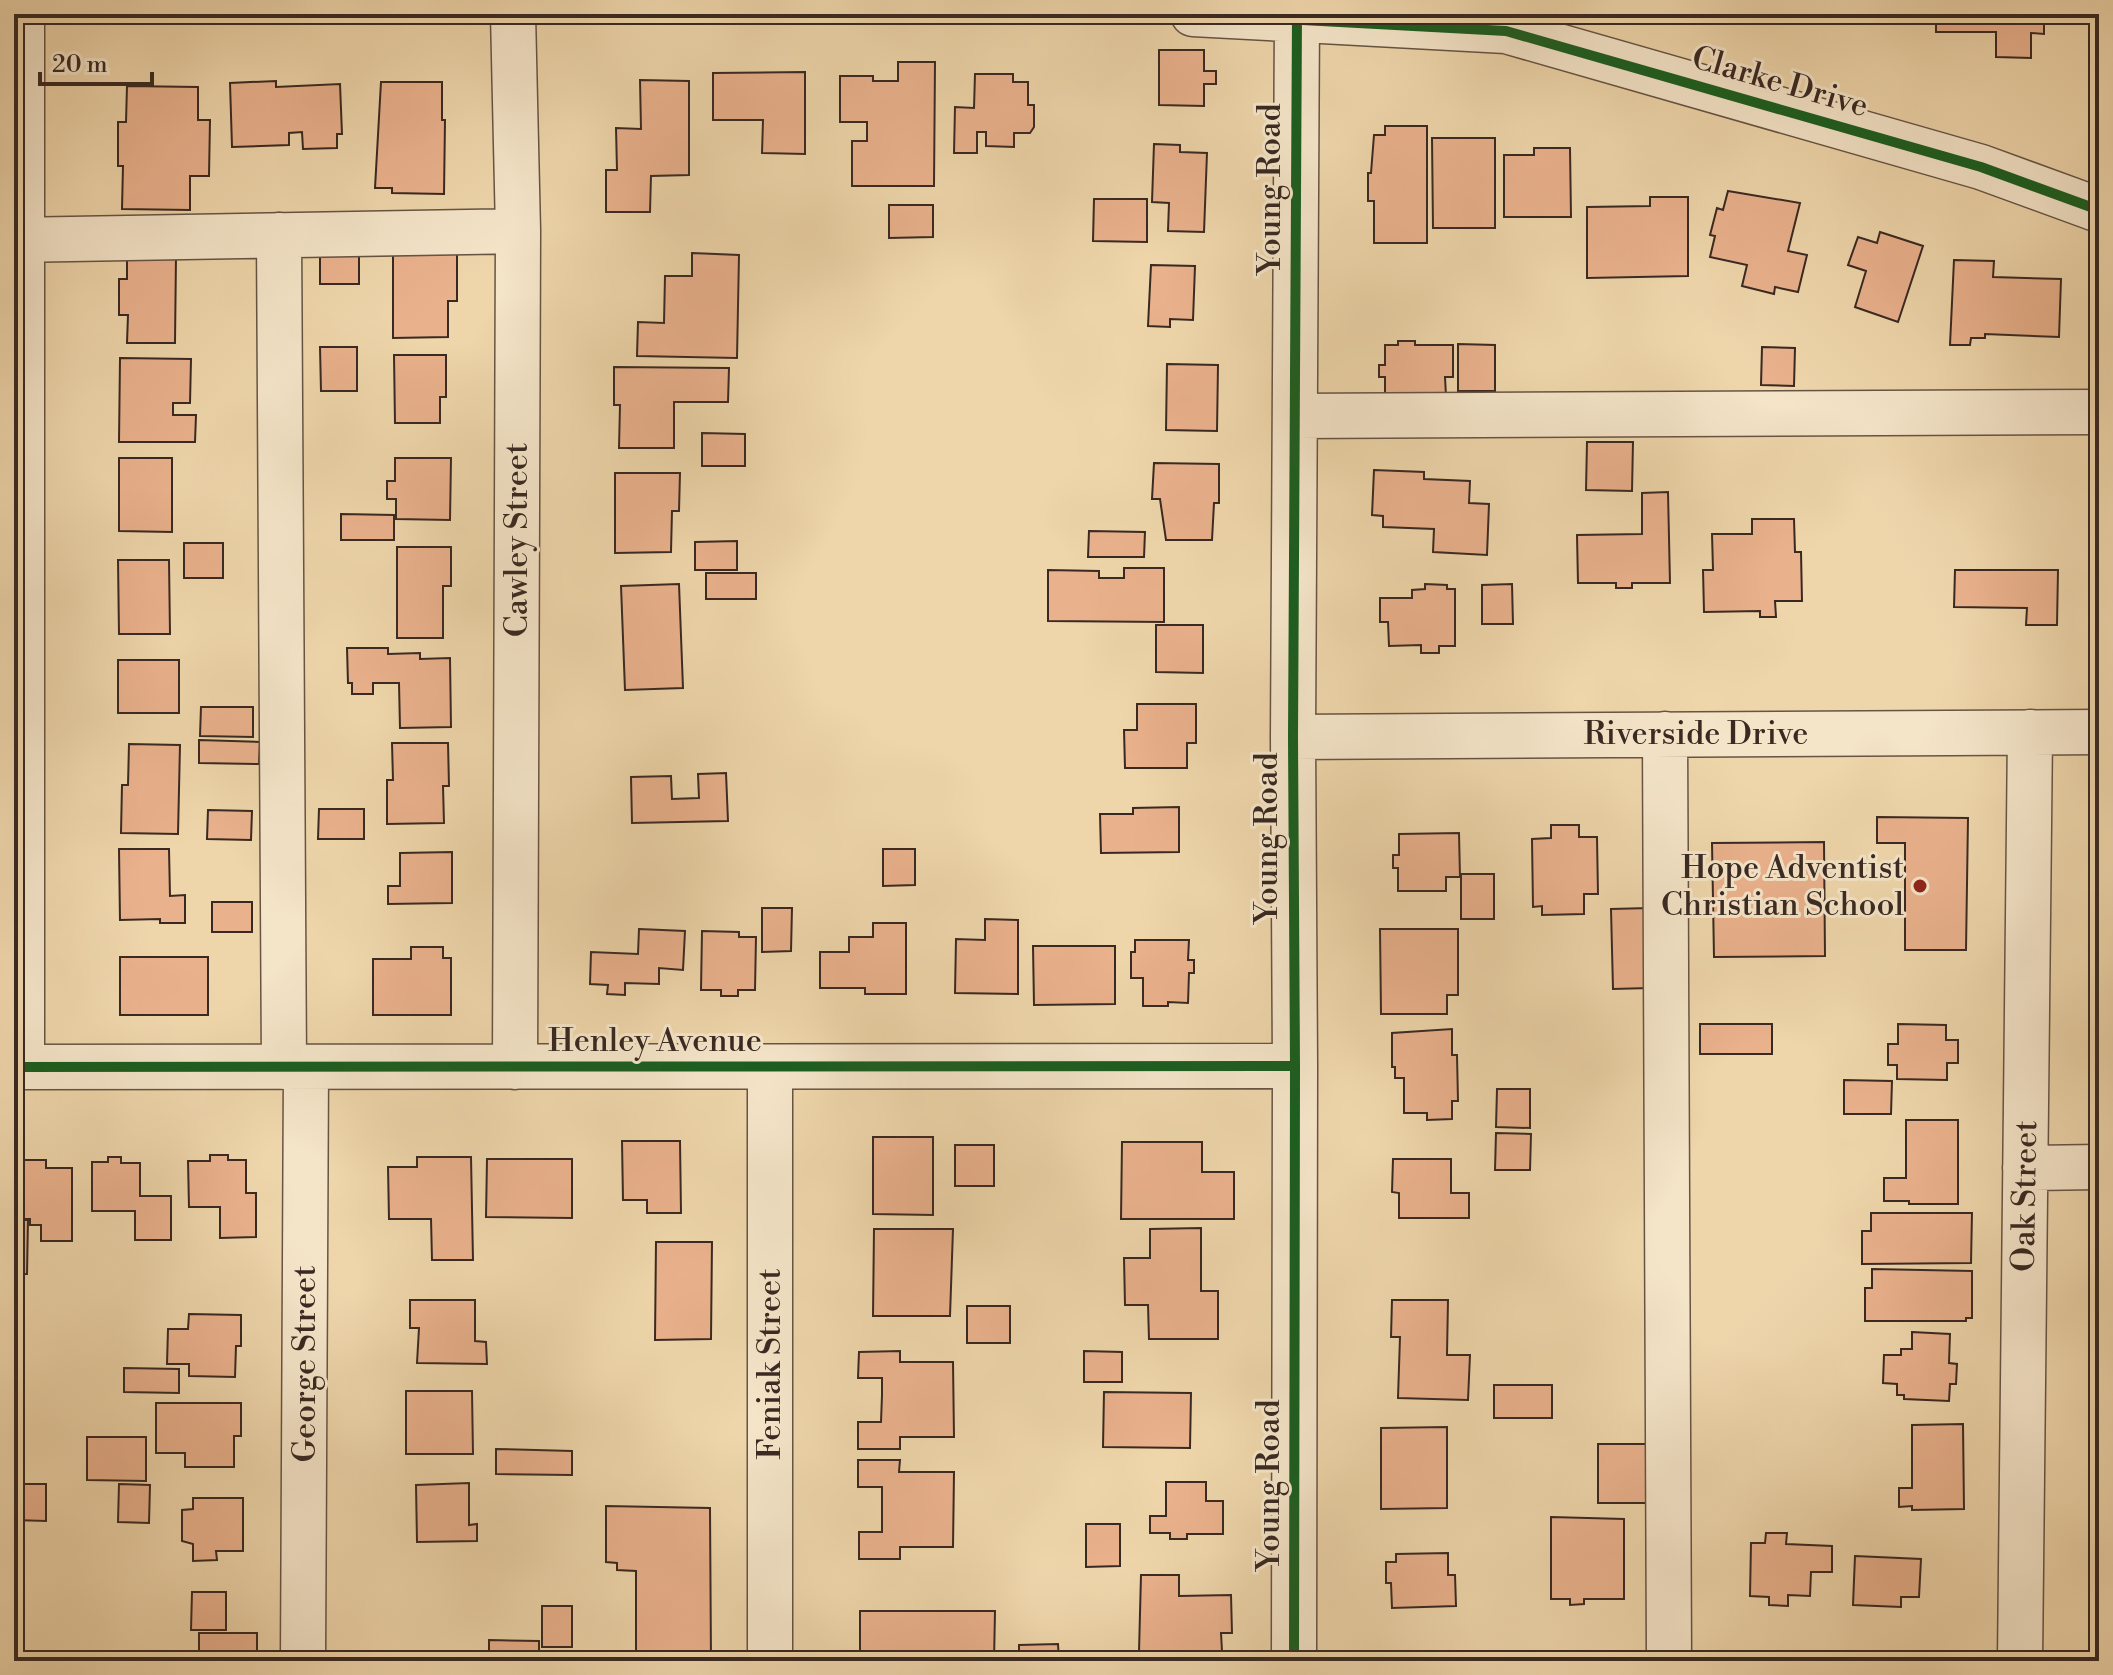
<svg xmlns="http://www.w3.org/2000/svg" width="2113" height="1675" font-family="'Libre Bodoni',serif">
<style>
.building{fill:#e9b18c;stroke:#392922;stroke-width:2}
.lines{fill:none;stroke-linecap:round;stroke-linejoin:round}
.minor-casing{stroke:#665444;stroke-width:47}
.minor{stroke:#f4e4c8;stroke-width:44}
.cycleway-casing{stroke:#f4e4c8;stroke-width:15}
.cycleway{stroke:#1b5e20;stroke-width:10}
.poi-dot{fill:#8f2418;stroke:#f4e4c8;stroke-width:3}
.labels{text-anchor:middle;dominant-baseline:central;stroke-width:6;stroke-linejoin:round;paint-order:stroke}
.street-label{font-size:32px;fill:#392922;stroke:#f4e4c8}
.poi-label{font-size:32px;fill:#392922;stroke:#f4e4c8;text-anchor:end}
</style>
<rect width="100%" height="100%" fill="#eed5aa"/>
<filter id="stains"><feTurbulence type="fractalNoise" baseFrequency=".0025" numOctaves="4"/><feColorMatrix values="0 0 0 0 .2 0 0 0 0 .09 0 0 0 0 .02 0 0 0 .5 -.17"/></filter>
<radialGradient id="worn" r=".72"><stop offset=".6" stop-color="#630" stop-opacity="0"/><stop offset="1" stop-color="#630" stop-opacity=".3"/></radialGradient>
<path class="building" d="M1936,14H2044V34L2031,33V58L1996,57V32H1936Z
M1159,50H1204V71H1216V84H1204V106L1159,105Z
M898,62H935L934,186H852V141H867V122H840V76H873V81H898Z
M805,72V154L762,153L763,120H713V73Z
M975,74H1013V82H1028V105H1034V127L1030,133H1014V147L986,146V132H977V153H954L955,107L974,108Z
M640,80L689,81V175L651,176L650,212H606V170H617L616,128L641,129Z
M276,81V87L340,84L342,134H337V148L303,149L302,132L289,133V145L232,147L230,83Z
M381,82H442V120H445L444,194L392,193V188H375Z
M127,86L198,87V120H210L209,176H190V210L122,209L123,166H118V122H126Z
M1385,126H1427V243H1374V201H1368V173H1371L1374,135H1385Z
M1432,138H1495V228H1433Z
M1154,144L1180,145V152L1207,153L1204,232L1168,231L1169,203L1152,202Z
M1534,148H1570L1571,217H1504V155H1534Z
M1728,191L1800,203L1788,251L1807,255L1798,292L1775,287L1774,294L1742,286L1747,265L1710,257L1715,236L1710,235L1717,208L1723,210Z
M1650,197H1688V276L1587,278V207L1650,206Z
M1094,199H1147V242L1093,241Z
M889,205H933V237L889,238Z
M1880,232L1923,246L1898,322L1855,307L1866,271L1848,265L1858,237L1877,243Z
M320,244H359V284H320Z
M457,250V301H448V337L393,338V251Z
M692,253L739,255L737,358L637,356L638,322L664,323L665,276H692Z
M127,255H176L175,343H127L128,315H119V279H127Z
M1954,260L1994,261L1993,277L2061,279L2059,337L1985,334V338H1971L1970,345H1950Z
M1151,265L1195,266L1193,320L1170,319V327L1148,326Z
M1398,341H1415V345H1453V377H1445L1446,396L1385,394V377H1379V365H1385V345H1398Z
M1458,344L1495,345V391H1458Z
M320,347H357V391H321Z
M1762,347L1795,348L1794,386L1761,385Z
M394,355H446V397H440V423H395Z
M120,358L191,359L190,403H173V415H196L195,442H119Z
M1167,364L1218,365L1217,431L1166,430Z
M614,367L729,368L728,402H674V448H619L620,405H614Z
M702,433L745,434V466H702Z
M1587,442H1633L1632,491L1586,490Z
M119,458H172V532L119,531Z
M395,458H451L450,520L396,519V499H387V481H395Z
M1154,463L1219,464V503H1214L1212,540H1166L1160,499H1152Z
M1374,470L1424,472V479L1470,481L1469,503L1489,504L1487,555L1433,552L1434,529L1383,527V516L1372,515Z
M615,473H680L679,511H672L671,552L615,553Z
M1668,492L1670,583H1632V588H1616V583H1578L1577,535L1642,534V493Z
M341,514L394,515V540H341Z
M1752,519H1794L1795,552H1801L1802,601H1775L1776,617H1760V611L1704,612L1703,570H1713L1712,534H1752Z
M1089,531L1145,532L1144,557H1088Z
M737,541V570H695V542Z
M184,543H223V578H184Z
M397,547H451V586H443V638H397Z
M2090,558H2099V628V619H2090Z
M118,560H169L170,634H119Z
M1124,568H1164V622L1048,621V570L1099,571V578H1124Z
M1955,570H2058L2057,625H2026L2027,608L1954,607Z
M706,573H756V599H706Z
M679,584L683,688L625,690L621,586Z
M1425,584L1447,585V589H1455V646H1439V653H1421V645L1389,646L1388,622H1380V598H1412V590L1425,589Z
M1512,584L1513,624H1482V585Z
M1156,625H1203V673L1156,672Z
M347,648H388V654L420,653V659L450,658L451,727L400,728L399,683H373V694H352V683H348Z
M118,660H179V713H118Z
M1137,704H1196V743H1187V768H1125L1124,730H1137Z
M201,707H253V737L200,736Z
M199,740L260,742L259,764L199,763Z
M392,743H448L449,786H443L444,823L387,824V780H393Z
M129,744L180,745L178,834L121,833L122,785H128Z
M726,773L728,821L632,823L631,777L671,776L672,799L699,798L698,774Z
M1179,807V852L1101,853L1100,814H1133V808Z
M319,809H364V839H318Z
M208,810L252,811L251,840L207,839Z
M1877,817L1968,818L1966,950H1905V843H1877Z
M1551,825H1579V837H1597L1598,894H1584V914L1542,915V906L1533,907L1532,839L1551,838Z
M1459,833L1460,877H1446V891H1398V868H1393V855H1399V834Z
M1824,842L1825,956L1714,957L1712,843Z
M119,849H169L170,896L185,895V923H160V919L120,920Z
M883,849H915V885L883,886Z
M452,852V903L388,904V886H400V853Z
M1461,874H1494V919H1461Z
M212,902H252V932H212Z
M762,908H792L791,951L762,952Z
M1650,908V988L1613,989L1611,909Z
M985,919L1018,920V994L955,993L956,939L985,940Z
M873,923H906V994H865V988H820V952H849V937H873Z
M639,929L685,931L683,970L659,968V984L625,983V995L607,994L608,985L590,984L591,952L638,954Z
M1380,929H1458V995H1447V1014H1381Z
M702,931L739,932V937H756L755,990H738V996H721V990H701Z
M1135,940H1189L1188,960H1194V973H1189L1188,1003L1168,1002V1006H1143V978H1131V952H1135Z
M1033,946H1115V1004L1034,1005Z
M411,947H443V958H451V1015H373V959H411Z
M120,957H208V1015H120Z
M1700,1024H1772V1054H1700Z
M1898,1024L1946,1025V1040H1958V1063H1947V1080L1897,1079V1065H1888V1044H1898Z
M1452,1029V1055H1457L1458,1101H1452V1119L1427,1120V1113H1404V1078H1395V1067H1392V1033Z
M1844,1080L1892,1081L1891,1114H1844Z
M1497,1089H1530V1128L1496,1127Z
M1906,1120H1958V1204H1909V1201H1884V1178H1906Z
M1496,1133L1531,1134L1530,1170H1495Z
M873,1137H933V1215L873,1214Z
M622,1141H680L681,1213H647V1200H623Z
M1122,1142H1202V1172H1234V1219H1121Z
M955,1145H994V1186H955Z
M210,1155H228V1160H246V1193H256V1237L220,1238V1207H189L188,1161H210Z
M108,1157H121V1163H140V1196H171V1240H135V1211H92V1162H108Z
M417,1157H471L473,1260H432L431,1219H389L388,1167H417Z
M487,1159H572V1218L486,1217Z
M1393,1159H1451V1193H1469V1218H1399V1193L1392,1192Z
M20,1160H46V1168H72V1241H41V1225H30V1219H20Z
M1871,1213H1972L1971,1263L1862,1264V1231H1871Z
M14,1220H28L27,1274H14Z
M1201,1228V1291H1218V1339H1149L1148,1305H1125L1124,1258H1150V1229Z
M874,1229H953L950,1316H873Z
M656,1242H712L711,1339L655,1340Z
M1872,1269L1972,1271V1318H1966V1321H1865V1288H1872Z
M410,1300H475V1341L486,1342L487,1364L417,1363L419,1328H410Z
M1392,1300H1448L1447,1355H1470L1468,1400L1398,1398L1400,1337H1391Z
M967,1306H1010V1343H967Z
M189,1314L241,1315V1346H236L235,1377L189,1376V1364H167L168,1329H188Z
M1912,1332L1950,1334L1949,1363L1957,1364L1956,1384H1950L1949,1401L1904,1399V1395H1897V1384L1883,1383L1884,1355H1901V1349H1912Z
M900,1351V1362H953L954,1437H900V1449H858V1422H881L882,1395V1378H858L859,1352Z
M1084,1351L1122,1352V1382H1084Z
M124,1368L179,1369V1393L124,1392Z
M1494,1385H1552V1418H1494Z
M406,1391H472L473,1454H406Z
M1104,1392L1191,1393L1190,1448L1103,1447Z
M156,1403H241V1436H234V1467H185V1453H156Z
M1963,1424L1964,1509L1912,1510V1506L1899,1507V1488H1912V1425Z
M1447,1427V1508L1381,1509V1428Z
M87,1437H146V1481L87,1480Z
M1598,1444H1654L1649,1503H1598Z
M496,1449L572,1451V1475L496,1474Z
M858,1460H900L899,1472H954L953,1547H900V1559H859V1532H882V1487H858Z
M1166,1482H1206V1501H1223V1534H1187V1539H1170V1533H1150V1516H1166Z
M469,1483V1525L477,1524V1541L417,1542L416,1485Z
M14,1484H46V1521L14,1520Z
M119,1484L150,1485L149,1523L118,1522Z
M193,1498H243V1551H216L217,1560L193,1561V1544L182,1541V1510L193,1509Z
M606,1506L710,1508L711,1661H636V1571L617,1570V1563L606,1562Z
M1551,1517L1624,1519V1599H1584V1604L1570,1605V1599H1551Z
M1086,1524H1120V1566L1086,1567Z
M1766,1533H1787L1786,1544L1832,1546V1572H1811L1810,1596L1788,1595V1606L1769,1605V1597L1750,1596L1751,1543H1765Z
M1448,1553V1575H1455L1456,1606L1392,1608L1391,1583H1386V1562H1396V1554Z
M1855,1556L1921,1559L1919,1597H1901V1607L1853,1605Z
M1141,1575H1179V1596L1231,1595L1232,1633H1221L1222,1651L1139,1652Z
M192,1592H226V1630H191Z
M542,1606H572V1647H542Z
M860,1611H995L994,1661H860Z
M199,1633H257V1661H199Z
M489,1640L539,1641V1652H546V1661H477V1654H489Z
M1058,1644L1059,1661H1019V1645Z
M454,1653V1661H392V1654Z"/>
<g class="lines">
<g class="minor-casing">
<path id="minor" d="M22,14V1067
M513,14L518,231L515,1067
M1193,14L1506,31L1981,167L2099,210
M279,235L284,1067
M14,240L518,231
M1295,416L2099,412
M1665,734L1669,1661
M1293,737L2099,732
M14,1067L1295,1066
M770,1067V1661
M2025,1168L2099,1167
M303,1661L306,1067
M1294,1661L1295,1066L1293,737L1297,14
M2020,1661L2030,732"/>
</g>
<use href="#minor" class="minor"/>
<g class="cycleway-casing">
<path id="cycleway" d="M1193,14L1506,31L1981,167L2099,210
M14,1067L1295,1066
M1294,1661L1295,1066L1293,737L1297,14"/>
</g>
<use href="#cycleway" class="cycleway"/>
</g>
<circle class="poi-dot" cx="1920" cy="886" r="8"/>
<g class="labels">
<g class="street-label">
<text transform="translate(1780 82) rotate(16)">Clarke Drive</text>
<text transform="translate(1270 189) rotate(-90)">Young Road</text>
<text transform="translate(517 540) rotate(-90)">Cawley Street</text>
<text x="1696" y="734">Riverside Drive</text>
<text transform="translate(1267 838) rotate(-90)">Young Road</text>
<text x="655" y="1041">Henley Avenue</text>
<text transform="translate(2025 1196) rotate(-89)">Oak Street</text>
<text transform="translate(305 1364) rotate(-90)">George Street</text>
<text transform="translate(770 1364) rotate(-90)">Feniak Street</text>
<text transform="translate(1269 1485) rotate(-90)">Young Road</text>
</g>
<g class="poi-label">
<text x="1904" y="868">Hope Adventist<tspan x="1904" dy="37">Christian School</tspan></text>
</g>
</g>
<rect width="2113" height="1675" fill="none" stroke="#eed5aa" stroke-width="48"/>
<rect x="16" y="16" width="2081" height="1643" fill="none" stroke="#392922" stroke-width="4"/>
<rect x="24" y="24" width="2065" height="1627" fill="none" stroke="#392922" stroke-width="2"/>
<path d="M40 72v12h112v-12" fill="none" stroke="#392922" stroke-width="4"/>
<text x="52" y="72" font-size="24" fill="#392922" stroke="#f4e4c8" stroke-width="6" paint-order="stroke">20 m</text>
<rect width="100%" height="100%" filter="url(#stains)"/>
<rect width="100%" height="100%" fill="url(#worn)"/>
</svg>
